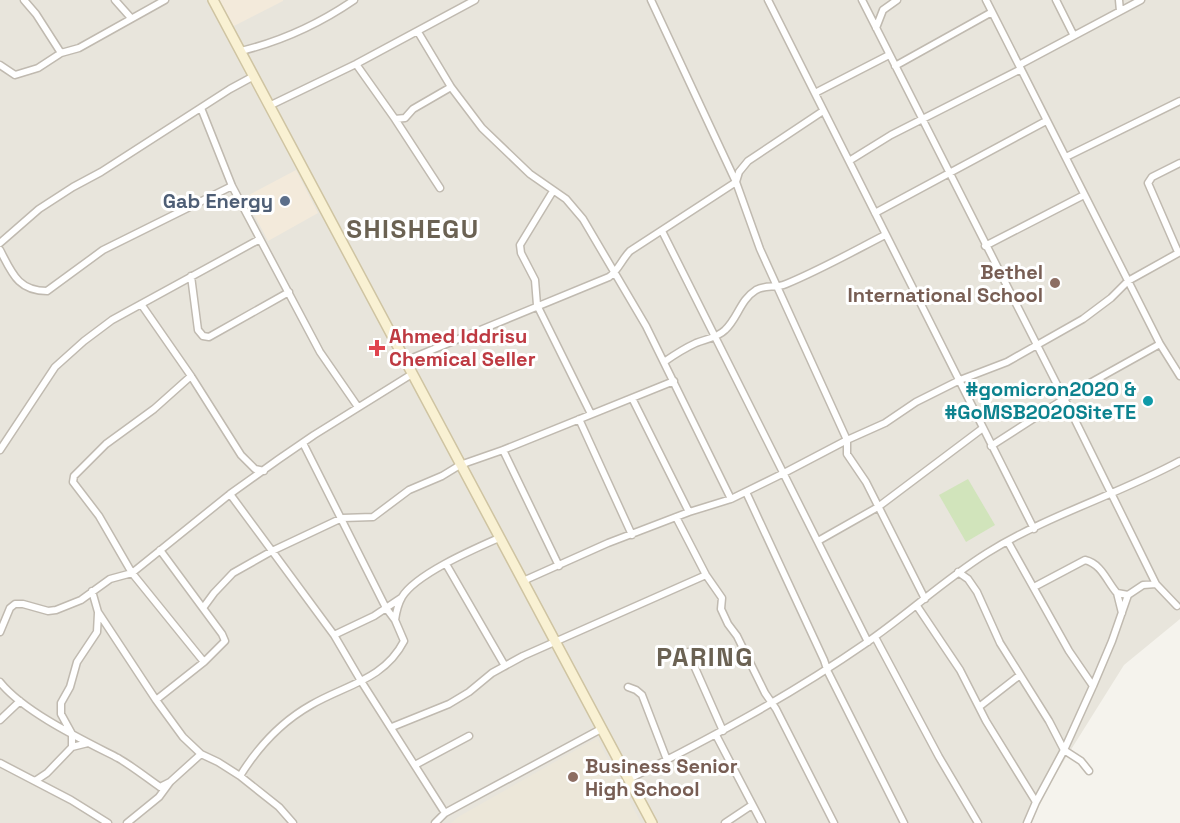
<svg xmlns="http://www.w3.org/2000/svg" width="1180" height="823" font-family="'Space Grotesk',sans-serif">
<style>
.residential{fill:#e8e5dc}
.commercial{fill:#f3eadb}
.education{fill:#ece7d9}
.pitch{fill:#d1e4bb}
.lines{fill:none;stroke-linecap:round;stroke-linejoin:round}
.street-casing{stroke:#c0bab0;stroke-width:9}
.secondary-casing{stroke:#cfc4a2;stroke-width:12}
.street{stroke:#fff;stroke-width:6}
.secondary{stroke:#f9f1d3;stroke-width:9}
.service-dot{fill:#5c6f8a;stroke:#fff;stroke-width:2}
.education-dot{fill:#8d6e63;stroke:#fff;stroke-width:2}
.health-dot{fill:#e0444e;stroke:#fff;stroke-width:2}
.culture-dot{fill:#0f9aa8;stroke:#fff;stroke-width:2}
.labels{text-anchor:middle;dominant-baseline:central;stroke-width:6;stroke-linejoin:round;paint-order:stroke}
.service-label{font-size:20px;font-weight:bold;fill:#4e5e75;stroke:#fff;text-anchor:end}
.education-label{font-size:20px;font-weight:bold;fill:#785e54;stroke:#fff;text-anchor:end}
.health-label{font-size:20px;font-weight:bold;fill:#be3a42;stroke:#fff;text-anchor:start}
.culture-label{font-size:20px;font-weight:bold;fill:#0d838f;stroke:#fff;text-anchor:end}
.district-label{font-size:26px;font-weight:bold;letter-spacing:1.5px;fill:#6b6253;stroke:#fff}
</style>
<rect width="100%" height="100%" fill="#f5f3ed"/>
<path class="residential" d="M0,0H1180V619L1124,665L1025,823H0Z"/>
<path class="commercial" d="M215,0H283V1L230,28Z
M296,170L318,213L268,241L245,197Z"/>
<path class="education" d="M597,738L641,823H451L458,817Z"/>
<path class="pitch" d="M968,479L995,525L966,542L939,495Z"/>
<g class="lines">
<g class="street-casing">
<path id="street" d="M24,0L36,14L61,53
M115,0L131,18
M651,0L736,182L760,249L847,440V454L866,482L925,599
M768,0L1034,529
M862,0L1075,420L1156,584L1177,606
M986,0L1160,344L1180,376
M1056,0L1073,34
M1119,0L1120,11
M876,28L883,10L897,0
M418,32L451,87L482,128L530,174L566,199L583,219L646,326L731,499
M241,51C282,41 319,24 354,0
M356,64L395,119L405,118L413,109L451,87
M0,65L15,75L38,68L61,53L79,48L165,0
M1019,65L1141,0
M895,66L992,12
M815,93L889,55
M271,105L356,64L475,0
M201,108L232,186L260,239L320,352L358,407
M395,119L440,188
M1066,157L1180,101
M849,161L891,135L1021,69
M553,191L520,245L521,253L535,280L537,305L591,414
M875,213L1046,121
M662,231L868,642
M0,243L39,209L73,187L101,172L230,89L254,76
M985,246L1084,195
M0,250C12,273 18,291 47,291L103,250L232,186
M1178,252L1148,183L1152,177L1180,163
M191,276L198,330L203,336L209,337L289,292
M141,304L191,376L241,455L255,469L264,471
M405,361L609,277C618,271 622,259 630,251L736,182L739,172L748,161L823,111
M664,362C674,355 685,348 696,343C706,339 717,338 725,330C738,318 740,300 756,290C767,284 774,289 786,284C820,270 852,252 885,235
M191,376L154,409L106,444L74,476L73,482L99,516L132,573L204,662
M632,398L689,512
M579,419L632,535
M303,443L386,608L395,620
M991,446L1081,388L1160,344
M0,450L55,367L84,341L112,320L260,239
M503,450L559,566
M746,492L824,660L828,672L904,823
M230,494L334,635L361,681L445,813
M676,517L706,575L722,598L721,609L728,624L737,636L765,693L776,709L834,823
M818,541L878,507L983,428
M1008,542L1069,651L1093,686
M446,564L505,666
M958,572L968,579L977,592L1000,643L1049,721L1064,750L1081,761L1089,771
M523,581L608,543L689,512L731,499L784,473L847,440L885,423L916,402L960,380L1007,362L1083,319L1111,298L1128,281L1180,252
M1034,587L1085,560C1102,564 1107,582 1117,593L1128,595
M92,591L98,612L156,700L183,737L201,754L218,762L240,776L279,807L293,823
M1117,593L1122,613
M917,606L960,670L986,721L1036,802
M203,608L214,593L233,573L272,551L342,518L373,517L409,490L442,476L460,465L503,450L674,381
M0,632L10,608L15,604H23L48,611L56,610L81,600L110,579L132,573L230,494L279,459L314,435L412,374
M334,635L374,616L401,598
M875,637L939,757L978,823
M688,652L723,731
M0,682C24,712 83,740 118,758C132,766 147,778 160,787L170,782
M628,687L636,690L642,695L667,760
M156,700L204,662L225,641L222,634L160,550
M979,707L1020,675
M0,720L20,701
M392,727L449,704L469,692L492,673L523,656L706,575
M716,735L762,823
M72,747V734L61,714V703L70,687L77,662L97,632L98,613
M0,763L71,800L108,823
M415,765L469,736
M240,776C258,747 281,722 311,705C345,685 384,680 404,641L395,620C396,613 398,604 402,597C416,574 474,549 499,538
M629,779C711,738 791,695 866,643C908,614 944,580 987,553C1048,515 1117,495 1180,461
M35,781L47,773L72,747L88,743
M127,823L159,797L170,782L201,754
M435,823L445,813L456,807L601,729
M725,823L752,805
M1027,823L1036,802L1064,750L1093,686L1112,641L1128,595L1143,585L1156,584"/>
</g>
<g class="secondary-casing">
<path id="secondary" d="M213,0L652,823"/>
</g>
<use href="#street" class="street"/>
<use href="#secondary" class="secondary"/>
</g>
<circle class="service-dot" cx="285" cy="201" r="6"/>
<g class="education-dot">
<circle cx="1055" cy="283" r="6"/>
<circle cx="573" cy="777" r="6"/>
</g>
<path class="health-dot" d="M374 339h6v6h6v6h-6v6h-6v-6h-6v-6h6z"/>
<circle class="culture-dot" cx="1148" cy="401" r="6"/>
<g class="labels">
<g class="service-label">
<text x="273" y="201">Gab Energy</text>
</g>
<g class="education-label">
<text x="1043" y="272">Bethel<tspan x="1043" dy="23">International School</tspan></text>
<text x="585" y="766" text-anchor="start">Business Senior<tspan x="585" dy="23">High School</tspan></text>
</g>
<g class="health-label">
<text x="389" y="336">Ahmed Iddrisu<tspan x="389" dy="23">Chemical Seller</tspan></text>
</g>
<g class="culture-label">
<text x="1136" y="389">#gomicron2020 &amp;<tspan x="1136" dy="23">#GoMSB2020SiteTE</tspan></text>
</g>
<g class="district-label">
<text x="413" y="229">SHISHEGU</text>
<text x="705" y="657">PARING</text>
</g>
</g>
</svg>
